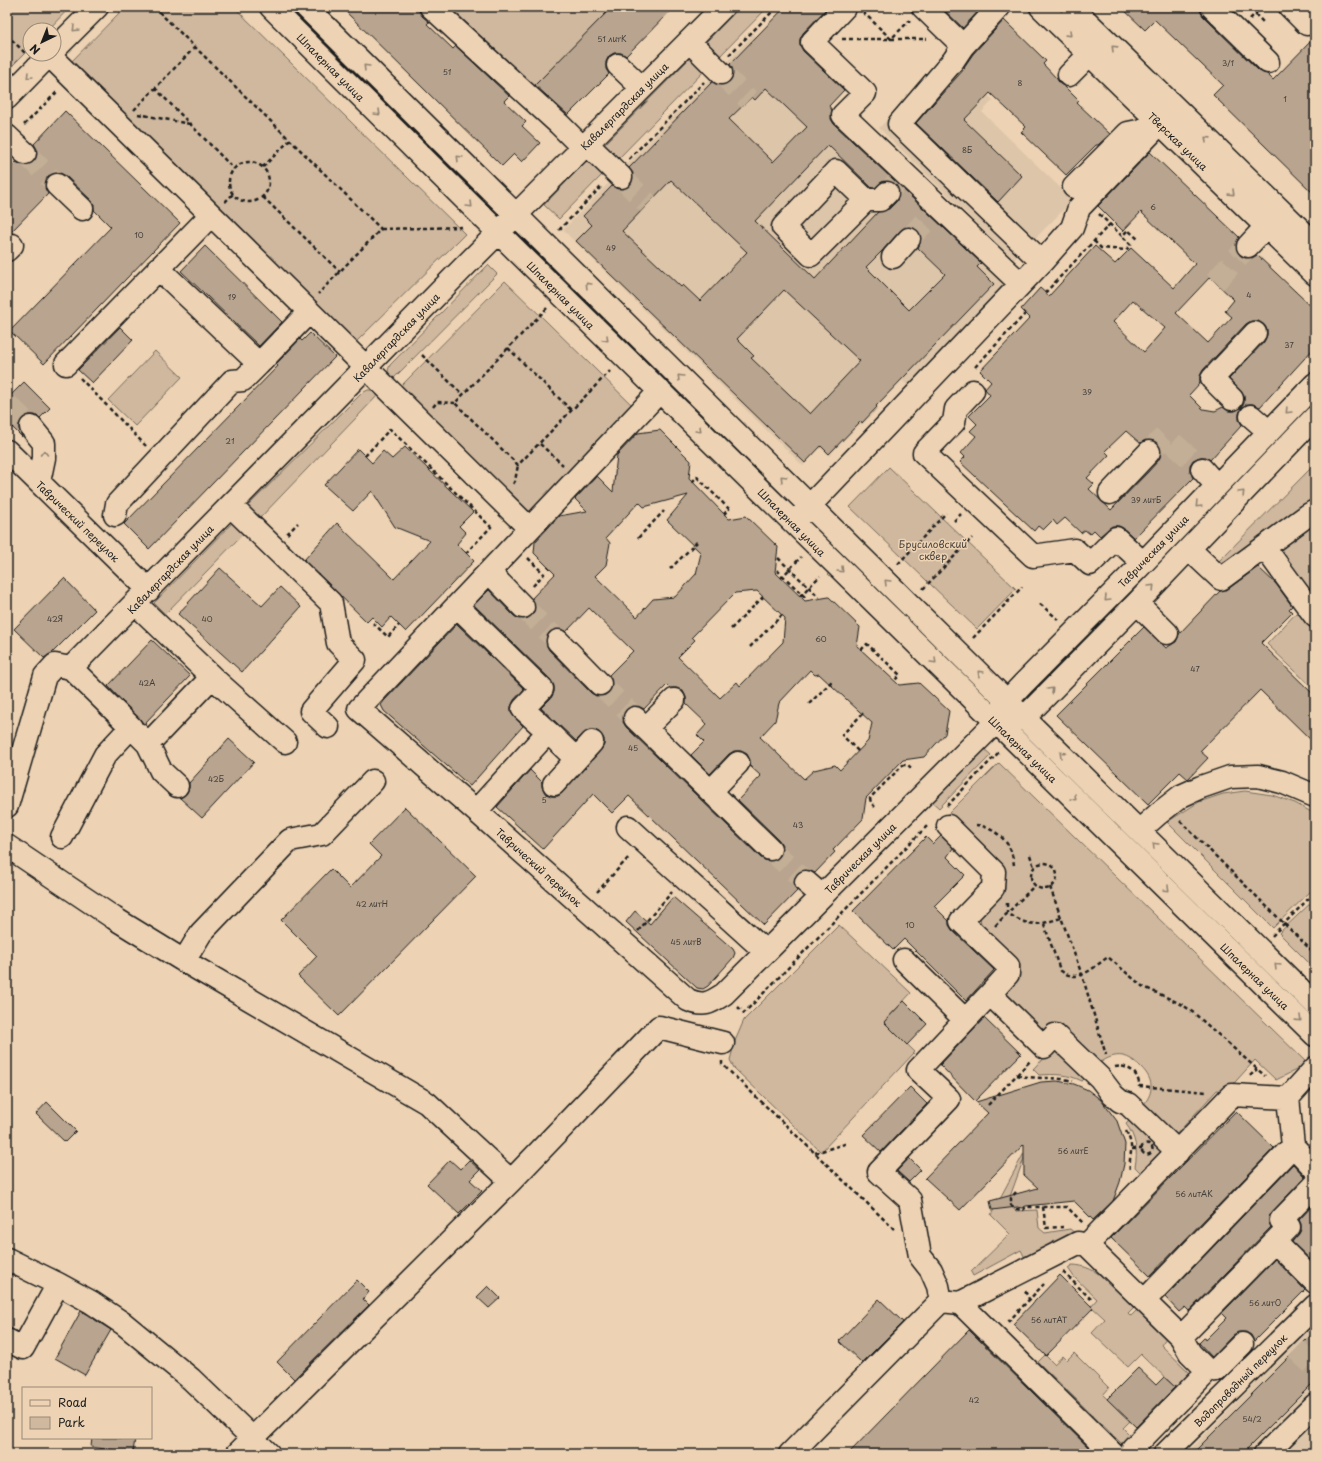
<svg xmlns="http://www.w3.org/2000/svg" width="1322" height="1461" font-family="'Playpen Sans',sans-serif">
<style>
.built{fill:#ddc5a9}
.green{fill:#cfb89e;stroke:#766a5d}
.building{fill:#b9a58f;stroke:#1c1c1c;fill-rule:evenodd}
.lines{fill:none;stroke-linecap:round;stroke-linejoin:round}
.minor-tunnel{stroke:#c3ae96;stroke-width:22;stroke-dasharray:22 11;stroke-linecap:butt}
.minor-casing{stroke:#1c1c1c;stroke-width:25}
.path{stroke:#1c1c1c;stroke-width:2.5;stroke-dasharray:4 3;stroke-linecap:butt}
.minor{stroke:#edd3b4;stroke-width:22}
.oneway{stroke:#8f8170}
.labels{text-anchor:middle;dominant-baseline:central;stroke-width:3;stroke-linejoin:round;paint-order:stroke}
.number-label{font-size:8px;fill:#433e39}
.street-label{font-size:10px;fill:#1c1c1c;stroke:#edd3b4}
.park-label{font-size:10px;fill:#49433c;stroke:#edd3b4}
</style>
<rect width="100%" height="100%" fill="#edd3b4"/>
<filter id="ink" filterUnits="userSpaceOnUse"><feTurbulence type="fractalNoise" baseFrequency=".025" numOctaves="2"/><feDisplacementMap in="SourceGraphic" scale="8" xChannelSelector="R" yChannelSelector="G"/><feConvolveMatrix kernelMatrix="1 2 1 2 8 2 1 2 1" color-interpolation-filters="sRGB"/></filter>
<g filter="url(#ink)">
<path class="built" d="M754,34L1011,285L911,389L902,380L877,406L879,408L862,425L860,424L829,456L820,448L803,466L563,230Z
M949,57L993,100L982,112L1073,200L1014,260L879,128Z
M1315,1323V1381L1312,1384L1315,1387V1454H1299L1296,1451L1293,1454H1186Z"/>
<path class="green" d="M7,7H70L48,30H30V48L7,71Z
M125,7H234L465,234L353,345L68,65Z
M450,7H612L534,87Z
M740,7H768L717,59L703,45Z
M694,54L707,68L616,161L602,147Z
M589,158L604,173L559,219L544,205Z
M488,265L497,274L392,380C388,374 387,371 390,365Z
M505,281L636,409L533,516L400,387Z
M155,351L182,377L135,426L108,400Z
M368,390H375L380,393L258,520L246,508L362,393Z
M1313,466L1315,470V498L1313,501L1226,568L1215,565Z
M889,467L1016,589L977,629L850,507Z
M233,522L244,533L165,614L154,603Z
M1315,523V604L1280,554L1281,545Z
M1299,610L1315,636V690L1267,644Z
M981,746L991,755L939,808L929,799Z
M999,763L1308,1064L1276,1080L1255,1060L1227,1091L1217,1090L1173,1138L1141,1108C1154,1093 1155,1081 1141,1067C1126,1052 1113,1052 1096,1066L1046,1033L1001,991L1020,971V963L981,926L980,915L1005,890L1004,876L945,817Z
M1245,791L1272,795L1295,803L1315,814V887L1273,928L1167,822L1199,802L1223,794Z
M1315,899V969L1279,933Z
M839,925L911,993L884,1022L915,1052L821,1152L734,1068L730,1060L735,1041L744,1020Z
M1056,1045L1088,1075L1082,1081C1068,1074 1055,1074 1039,1075L1033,1069Z
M1132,1118L1164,1148L1141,1173L1135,1167C1138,1151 1136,1137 1126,1124Z
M1024,1153V1158L1008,1202L1010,1206L1016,1211L1037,1210L1039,1228L1045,1233L1070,1229L1077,1235L1026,1260L1021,1250L973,1276L971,1272L1010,1234L991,1215Z
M1072,1265C1098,1265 1117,1290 1134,1307L1128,1313L1131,1316L1137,1310L1166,1338L1161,1345L1192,1375L1178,1390L1141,1354L1128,1367L1092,1333L1105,1319L1091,1306L1097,1299L1074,1277L1068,1268Z
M1074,1353L1109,1388L1103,1395L1130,1421L1123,1428L1132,1437L1124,1446L1038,1362L1045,1355L1054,1364L1063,1356L1067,1360Z"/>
<path class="building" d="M341,7H419V11L422,16L429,22L427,24L453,49L456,46L509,96L504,101L526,122L522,126L540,143L522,162L514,154L502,166Z
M612,7H674L626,56L621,53H614L609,56L606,62V69L609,74L568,115L535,85Z
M785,7H828L803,33L800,39V45L803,51L844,90L829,106L832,110L831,119L834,124L981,263L977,267L994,284L876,406L877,407L862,423L861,421L829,454L821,446L805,463L576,241L592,225L583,216L612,186L618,189H625L630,186L633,180V173L629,168L712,82L718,85H724L730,82L733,76V70L730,64ZM766,88L807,127L773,162L729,119L752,97L755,100ZM828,145L872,188H875L883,181H891L896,184L899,190V196L896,202L889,209L878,212L815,279L755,221ZM671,180L747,252L700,301L683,285L681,287L622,231ZM905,227H911L918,230L921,235V241L918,248L945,274L909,310L866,267L882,251L900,231ZM784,290L860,361L810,414L751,358L754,356L737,339Z
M941,7H982L963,28Z
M1121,7H1198L1203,16L1259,71L1267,74L1273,80L1315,37V195L1213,95L1223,85L1155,20L1145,30Z
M1004,20L1046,61L1043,64L1057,79L1060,84L1065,87L1079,101L1077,103L1110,134L1098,145H1096L1066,175L1021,132L1026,127L990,93L964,120L1022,176L998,202L916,123L965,68L964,67L973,54Z
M65,111L180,223L44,364L10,331L111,227L94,210V205L91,200L66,176L60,173H54L48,176L45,182V188L48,194L10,233L7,234V171L16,162L22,165H29L34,162L37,156V149L34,144Z
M1150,152L1239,237L1236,244V249L1239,255L1246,258H1252L1257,255L1315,310V347L1260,407L1253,404H1247L1242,407L1239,414V420L1242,425L1210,460L1206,457H1200L1193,460L1190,465V471L1193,478L1134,538L1124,529L1119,526H1112L1100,536L1094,530L1090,534L1085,530L1081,533L1065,518L1057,525L1053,520L1043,530L1038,526L1034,531L960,462L965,457L961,453L976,436L970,431L977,424L969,416L990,395L985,389L991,382L980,371L1030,318L1021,309L1040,288L1049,296L1095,246L1115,264L1131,248L1174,288L1195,264L1141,212L1123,231L1098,206ZM1210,277L1234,300L1225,311L1232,317L1208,343L1176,313ZM1133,300L1165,328L1144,352L1113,322ZM1251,321H1257L1263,324L1267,329V335L1264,342L1229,379L1241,391L1244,396V403L1241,408L1235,411H1228L1223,407L1215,411L1203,409L1189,395L1200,383V376L1203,370L1246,324ZM1126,431L1140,443L1146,440H1152L1157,443L1161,448V455L1158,461L1148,472L1111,510L1089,489L1094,484L1087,478L1109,455L1105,451Z
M205,246L282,322L259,346L181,271Z
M120,327L133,340L92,383L78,370Z
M310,333L335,357L149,549L124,524L278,366L276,364L300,339L302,341Z
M24,382L50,408L40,418L35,415H29L23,418L19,423V429L22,437L7,422V399Z
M660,430L691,461L689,478L724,514L729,519L746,516L778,547L775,572L805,601L829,597L860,627L857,646L899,685L919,683L949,711L945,734L924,757L903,760L866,798L863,819L833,850L835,852L815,873L808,870H802L797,874L794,880V886L797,891L764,925L629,796L612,813L593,794L543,849L497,807L530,770L542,782V787L545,793L551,796H558L563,792L601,750L604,745V739L600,733L595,730H589L583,734L576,741L541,708L551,698L554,692V686L551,680L474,605L489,590L514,616L519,619H526L531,616L535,611V604L532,598L555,574L534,553L535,542L559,516L587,511L575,499L597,476L613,492L617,455L638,433ZM688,495L667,520L701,553L696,574L675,597L653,599L637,617L595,576L606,565L610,543L606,538L639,502L644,507ZM757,591L785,618L783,642L740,686L737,682L720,698L678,657L695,640L692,637L735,593ZM589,608L633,651L609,675L612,681V688L608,693L603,696H596L591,693L549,650L546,644V637L550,632L555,629H561L566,632ZM810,670L815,675L819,674L872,723L868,741L840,770L835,765L814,770L804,779L760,737L775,721L779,703ZM667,685L670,688H677L683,691L686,697V704L707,724L697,735L704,742L691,755L710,774L729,754L734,751H741L747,754L750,760V766L761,776L738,800L779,840L782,845V852L779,858L774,861H767L761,858L626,727L623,722V715L626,709L631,706H638L644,709Z
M405,447L473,512L459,526L466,533L457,544L474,561L406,632L391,617L382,627L372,617L367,622L304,560L337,523L394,579L430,541L395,527L372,491L353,511L324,485L358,449L372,463L383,451L392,459Z
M1258,567L1276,584L1292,606L1289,609L1292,612L1261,643L1315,696V744L1260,690L1200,751L1208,758L1188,779L1180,772L1148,804L1056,715L1144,627L1166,648L1176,642L1179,634L1220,591L1228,589Z
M220,568L262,606L280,587L301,607L242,672L178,614Z
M64,578L95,610L52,653L44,658L14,629Z
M457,624L524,689L514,700L511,707V713L523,726L470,786L384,711L381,705L384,701Z
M152,640L190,676L144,724L108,686Z
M229,739L254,762L202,818L180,798L186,794L189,788V783Z
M405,807L476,876L339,1016L298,976L317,956L281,920L331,869L350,888L381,856L369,844Z
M941,836L953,848L947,857L965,875L934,906L949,921V925L952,930L994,970L966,1001L904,939L893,950L853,911L926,837L933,844Z
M673,897L733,949L735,953L733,958L708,986L703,989L697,988L626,922L635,911L650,924Z
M904,1001L927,1024L907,1045L884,1022Z
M984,1018L1021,1054L975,1101L940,1065Z
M1057,1081L1074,1084L1088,1090L1101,1100L1117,1121L1125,1144L1124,1164L1120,1182L1113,1201L1093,1220L1074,1201L1026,1206L1022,1208L1017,1207L992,1210L990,1201L1038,1188L1024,1175V1144L960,1210L925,1178L988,1113L976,1102L1041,1082Z
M910,1087L927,1104L881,1152L863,1135Z
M47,1102L76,1131L65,1142L36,1114Z
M1236,1111L1274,1148L1150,1276L1111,1238Z
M909,1158L921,1170L909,1182L897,1171Z
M450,1160L460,1169L469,1160L480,1170L470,1180L482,1191L459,1214L427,1184Z
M1293,1164L1305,1177L1272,1212L1269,1218V1223L1271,1227L1189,1311L1185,1307L1179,1312L1165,1297Z
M1315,1203V1264L1292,1242L1301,1230V1224L1299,1220Z
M1275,1259L1305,1290L1254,1341L1251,1335L1246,1332H1238L1233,1335L1212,1357L1199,1343L1204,1338L1206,1339L1227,1318L1222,1313Z
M1060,1275L1093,1308L1046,1356L1013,1324Z
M357,1280L369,1292L363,1299L369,1305L294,1379L277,1362Z
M488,1286L500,1298L489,1308L477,1297Z
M879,1299L903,1322L862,1363L839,1341Z
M81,1311L111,1330L85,1375L55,1358Z
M969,1330L1095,1454H848Z
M1315,1331V1381L1242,1454H1192Z
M1138,1368L1156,1385L1164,1377L1175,1387L1136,1427L1107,1399Z
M92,1438H135L133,1453L91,1447Z"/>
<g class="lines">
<path class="minor-tunnel" d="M721,73L749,100
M25,153L57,185
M621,177L648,204
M887,193L901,178
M909,239L933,213
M1215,282L1248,246
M7,404L31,427
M1149,452L1165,436L1202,469
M523,607L558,641
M600,684L635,718
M770,849L806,882
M1296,1349L1315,1367"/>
<g class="minor-casing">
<path id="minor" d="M271,7L521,255L1315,1035
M306,7L1024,718L1315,1004
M431,7L559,124L583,148
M845,7L812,42L865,93L843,115L1021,284
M923,7L963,46
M999,7L963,46L953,61L899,124L1042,262
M1041,7L1315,274
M1072,7L1315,244
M1212,7L1268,62
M1290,7L1307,24
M689,41L721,73
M54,50L97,7
M49,55L529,528
M618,65L642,88
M1069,75L1090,54
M7,98L50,54
M7,136L25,153
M587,144L621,177
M57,185L82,209
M1074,187L1128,133L1138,131L1159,124
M866,200L836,171L783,227L811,255L866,200H880L887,193
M1248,246L1276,216
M7,250L12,245
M893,257L909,239
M66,364L211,215
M259,364L309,312
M660,391L359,709L476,811L688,1000C704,1007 710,1003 724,994L996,722L1007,701L1024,683L1143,563L1315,384
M973,391L956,409L954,422L924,453L1033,556L1075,550L1090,564L1116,538L1143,563
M1232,399L1212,379L1255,333
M1251,416L1268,431
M31,427L44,443V458L39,482
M7,451L149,590
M1202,469L1217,486
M1110,493L1149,452
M231,506L331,603L338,643L355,660L311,711L328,727
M115,515L117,504L232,381L243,380L259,364L158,268
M800,516L1042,262L1072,228L1079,208L1175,108
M1265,548L1292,585L1315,616
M1189,549L1221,579L1308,515L1315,511
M489,572L523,607
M1137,603L1167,633
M136,604L212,677L285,742
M457,606L542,689L523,709L548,732
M558,641L600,684
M71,668L464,267L723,7
M635,718L770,849
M1011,720L1024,718L1137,603L1315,417
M646,728L674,700
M138,734L148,744L161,771L177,786
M148,744L212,677
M554,784L592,742
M711,791L738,763
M7,806L45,676L55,665L71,668L131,727L105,755L62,837
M476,811L548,732L576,759
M948,826L994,872L993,888L961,921L1008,966V974L990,994L1044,1047L1055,1035L1100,1078L1113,1095L1120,1101L1128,1104L1178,1152
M628,827L766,952
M1140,830L1158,814L1181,796L1201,787L1230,777L1258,776L1282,782L1315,796
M7,846L114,918L184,961L427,1103L511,1181
M806,882L822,896
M904,960L965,1020
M184,961L201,933L290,840L322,834L373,781
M1288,1098L1293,1146L1315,1169
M1275,1242L1315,1282
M1087,1245L1181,1337L1289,1227L1281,1220L1315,1185
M7,1259L58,1284L91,1302L124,1324L191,1379L269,1454
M941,1301L960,1303L1078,1243L1087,1245L1232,1095L1288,1098L1315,1068
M1144,1301L1293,1146
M960,1303L1113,1454
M7,1340L23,1348L58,1284
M1208,1371L1216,1370L1242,1344
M1133,1448L1208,1371L1190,1353L1181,1337
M237,1454L511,1181L659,1027L723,1043
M790,1454L941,1301L938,1286L931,1270L920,1256L910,1200L879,1172L949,1099L918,1070L990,994
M1165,1454L1315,1306
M1265,1454L1315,1405"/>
</g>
<path class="path" d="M154,7L381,229L318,294
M863,12L891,39L910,20
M1255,14L1264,23
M1250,19L1262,7
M7,35L25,53
M842,39H927
M729,55L777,7
M155,88L234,169
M134,110L195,47
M138,114L190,124
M24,125L58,91
M629,159L704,82
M229 182a20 20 0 1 1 40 0a20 20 0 1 1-40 0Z
M263,167L290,140
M263,197L340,272
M225,202L233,194
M1099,214L1122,236L1128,230L1139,240
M381,229L465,227
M559,230L602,186
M1094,241L1101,248L1126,250L1131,245L1122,236
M1045,293L1110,224
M547,308L455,403L518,465L610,371
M508,348L572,411
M422,355L463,395
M975,367L1026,313
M80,378L146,446
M433,407L437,402L455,403
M540,444L563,465
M365,456L390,429L491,527L466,553
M692,482L697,477L729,509L724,514
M513,484L515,481L518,465
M954,521L961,514
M287,534L298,523
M638,538L664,511
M528,558L544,574L531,588
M778,558L819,597
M898,564L946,513
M670,569L697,542
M777,570L807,599
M781,578L801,557
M923,589L972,538
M800,596L820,576
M1040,604L1059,620
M373,623L388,637L399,625
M731,629L763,597
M973,638L1022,587
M750,647L782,615
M861,650L867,644L900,675L894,681
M809,704L833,680
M858,751L842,735L865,711
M947,806L999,752
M875,807L871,803L870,798L903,765H908L912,769
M1180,821L1315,954
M976,825C988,826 1003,835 1009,847C1012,852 1013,859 1014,865
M1030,855L1034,867
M1031 876a13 13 0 1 1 26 0a13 13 0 1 1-26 0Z
M1050,887L1082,975L1106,1055
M597,892L630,856
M1007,903V913C1030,927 1036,926 1061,918
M1044,924L1060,970C1078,985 1092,968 1108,957L1142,986L1183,1005L1195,1014L1265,1076
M995,926L1035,885
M638,931L672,892
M1272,936L1315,892
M738,1007L744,1013L928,825
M722,1061V1064L894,1229
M1115,1067C1128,1064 1140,1074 1139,1087
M1017,1075C1036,1080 1054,1076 1073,1081
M1250,1076L1257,1069
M1139,1086L1207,1092
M988,1105L1031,1060
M1126,1131C1136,1150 1128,1154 1130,1171
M1141.5 1149a5.5 5.5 0 1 1 11 0a5.5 5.5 0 1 1-11 0Z
M1132,1149H1142
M815,1153L848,1143
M1016,1192L1011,1198V1205L1016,1209L1023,1210L1026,1207H1067L1083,1223
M1043,1207L1046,1228L1063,1227
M1063,1272L1092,1300
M1025,1291L1029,1299L1034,1303
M1008,1322L1044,1284"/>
<use href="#minor" class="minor"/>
</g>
<defs><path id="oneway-chevron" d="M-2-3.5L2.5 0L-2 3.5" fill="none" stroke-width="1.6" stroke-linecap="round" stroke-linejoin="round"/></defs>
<g class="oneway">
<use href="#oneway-chevron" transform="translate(75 29) rotate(135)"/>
<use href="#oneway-chevron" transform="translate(1069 34) rotate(44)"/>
<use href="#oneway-chevron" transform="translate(1114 48) rotate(-136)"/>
<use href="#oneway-chevron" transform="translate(366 67) rotate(-135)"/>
<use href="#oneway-chevron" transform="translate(29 76) rotate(135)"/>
<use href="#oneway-chevron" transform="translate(378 113) rotate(45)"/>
<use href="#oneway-chevron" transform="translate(1207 139) rotate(-136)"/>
<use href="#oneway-chevron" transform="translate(459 158) rotate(-135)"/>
<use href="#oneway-chevron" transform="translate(1232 193) rotate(44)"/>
<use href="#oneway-chevron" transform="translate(470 205) rotate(45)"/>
<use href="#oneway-chevron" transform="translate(588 285) rotate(-135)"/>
<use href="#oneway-chevron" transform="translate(606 339) rotate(45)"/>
<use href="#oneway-chevron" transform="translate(680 377) rotate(-135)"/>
<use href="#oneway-chevron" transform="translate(1288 411) rotate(134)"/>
<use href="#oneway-chevron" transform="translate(699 430) rotate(45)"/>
<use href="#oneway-chevron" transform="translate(44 453) rotate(-91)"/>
<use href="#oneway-chevron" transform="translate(783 478) rotate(-135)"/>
<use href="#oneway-chevron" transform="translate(1242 493) rotate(-46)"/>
<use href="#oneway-chevron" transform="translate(1198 505) rotate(134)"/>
<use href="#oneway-chevron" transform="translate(841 570) rotate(45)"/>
<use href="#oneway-chevron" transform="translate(887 582) rotate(-135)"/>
<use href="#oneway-chevron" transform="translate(1152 587) rotate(-46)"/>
<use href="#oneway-chevron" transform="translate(1107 599) rotate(135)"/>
<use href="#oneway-chevron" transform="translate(934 661) rotate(45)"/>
<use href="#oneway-chevron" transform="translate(980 673) rotate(-135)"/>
<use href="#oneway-chevron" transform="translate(1051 690) rotate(-45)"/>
<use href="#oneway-chevron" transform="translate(1062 754) rotate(-136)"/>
<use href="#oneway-chevron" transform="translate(1074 798) rotate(44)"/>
<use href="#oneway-chevron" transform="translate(1155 845) rotate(-135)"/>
<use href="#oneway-chevron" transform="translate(1167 889) rotate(44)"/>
<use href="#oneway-chevron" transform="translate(1277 966) rotate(-135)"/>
<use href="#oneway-chevron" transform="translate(1299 1019) rotate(44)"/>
</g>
</g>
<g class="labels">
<g class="number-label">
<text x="612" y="39">51 литК</text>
<text x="1228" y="63">3/1</text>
<text x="447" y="72">51</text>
<text x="1020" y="83">8</text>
<text x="1285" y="99">1</text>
<text x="967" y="150">8Б</text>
<text x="1153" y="207">6</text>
<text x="139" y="235">10</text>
<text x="611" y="248">49</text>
<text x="1249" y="295">4</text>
<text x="232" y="297">19</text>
<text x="1289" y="345">37</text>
<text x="1087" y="392">39</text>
<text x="230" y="441">21</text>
<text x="1146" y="500">39 литБ</text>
<text x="55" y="619">42Я</text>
<text x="207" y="619">40</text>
<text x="821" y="639">60</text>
<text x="1195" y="669">47</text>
<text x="147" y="683">42А</text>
<text x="633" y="748">45</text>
<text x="216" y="779">42Б</text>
<text x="544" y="800">5</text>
<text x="798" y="825">43</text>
<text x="372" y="904">42 литН</text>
<text x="910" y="925">10</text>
<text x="686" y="942">45 литВ</text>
<text x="1073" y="1151">56 литЕ</text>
<text x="1194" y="1194">56 литАК</text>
<text x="1265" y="1303">56 литО</text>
<text x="1049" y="1320">56 литАТ</text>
<text x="974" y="1400">42</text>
<text x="1252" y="1419">54/2</text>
</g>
<g class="street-label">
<text transform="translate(331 67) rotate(45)">Шпалерная улица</text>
<text transform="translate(624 106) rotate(-45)">Кавалергардская улица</text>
<text transform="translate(1178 141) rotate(44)">Тверская улица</text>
<text transform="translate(561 295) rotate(45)">Шпалерная улица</text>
<text transform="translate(396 337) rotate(-46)">Кавалергардская улица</text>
<text transform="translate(78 521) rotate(44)">Таврический переулок</text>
<text transform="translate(792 522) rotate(45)">Шпалерная улица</text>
<text transform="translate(1153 551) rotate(-46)">Таврическая улица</text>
<text transform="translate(170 569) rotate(-46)">Кавалергардская улица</text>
<text transform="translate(1023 749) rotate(44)">Шпалерная улица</text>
<text transform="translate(860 858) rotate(-45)">Таврическая улица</text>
<text transform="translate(539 867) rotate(42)">Таврический переулок</text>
<text transform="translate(1255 976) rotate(44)">Шпалерная улица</text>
<text transform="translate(1240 1380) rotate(-45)">Водопроводный переулок</text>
</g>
<g class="park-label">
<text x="933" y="543">Брусиловский<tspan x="933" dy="12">сквер</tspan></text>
</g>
</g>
<rect width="1322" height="1461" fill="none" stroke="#edd3b4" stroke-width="24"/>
<rect x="12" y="12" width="1298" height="1437" fill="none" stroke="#1c1c1c" stroke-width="1.5" filter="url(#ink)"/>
<rect x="22" y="1387" width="130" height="52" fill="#edd3b4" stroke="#998a77"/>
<rect x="30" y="1400" width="20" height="6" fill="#edd3b4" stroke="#998a77"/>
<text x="58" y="1407" font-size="12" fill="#1c1c1c">Road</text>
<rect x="30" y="1417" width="20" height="12" fill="#cfb89e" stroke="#998a77"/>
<text x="58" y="1427" font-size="12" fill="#1c1c1c">Park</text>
<g transform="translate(42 42) rotate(223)"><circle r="19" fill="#edd3b4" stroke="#998a77"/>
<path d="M0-3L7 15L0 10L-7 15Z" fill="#1c1c1c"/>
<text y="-6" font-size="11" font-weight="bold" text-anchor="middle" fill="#1c1c1c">N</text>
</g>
</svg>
